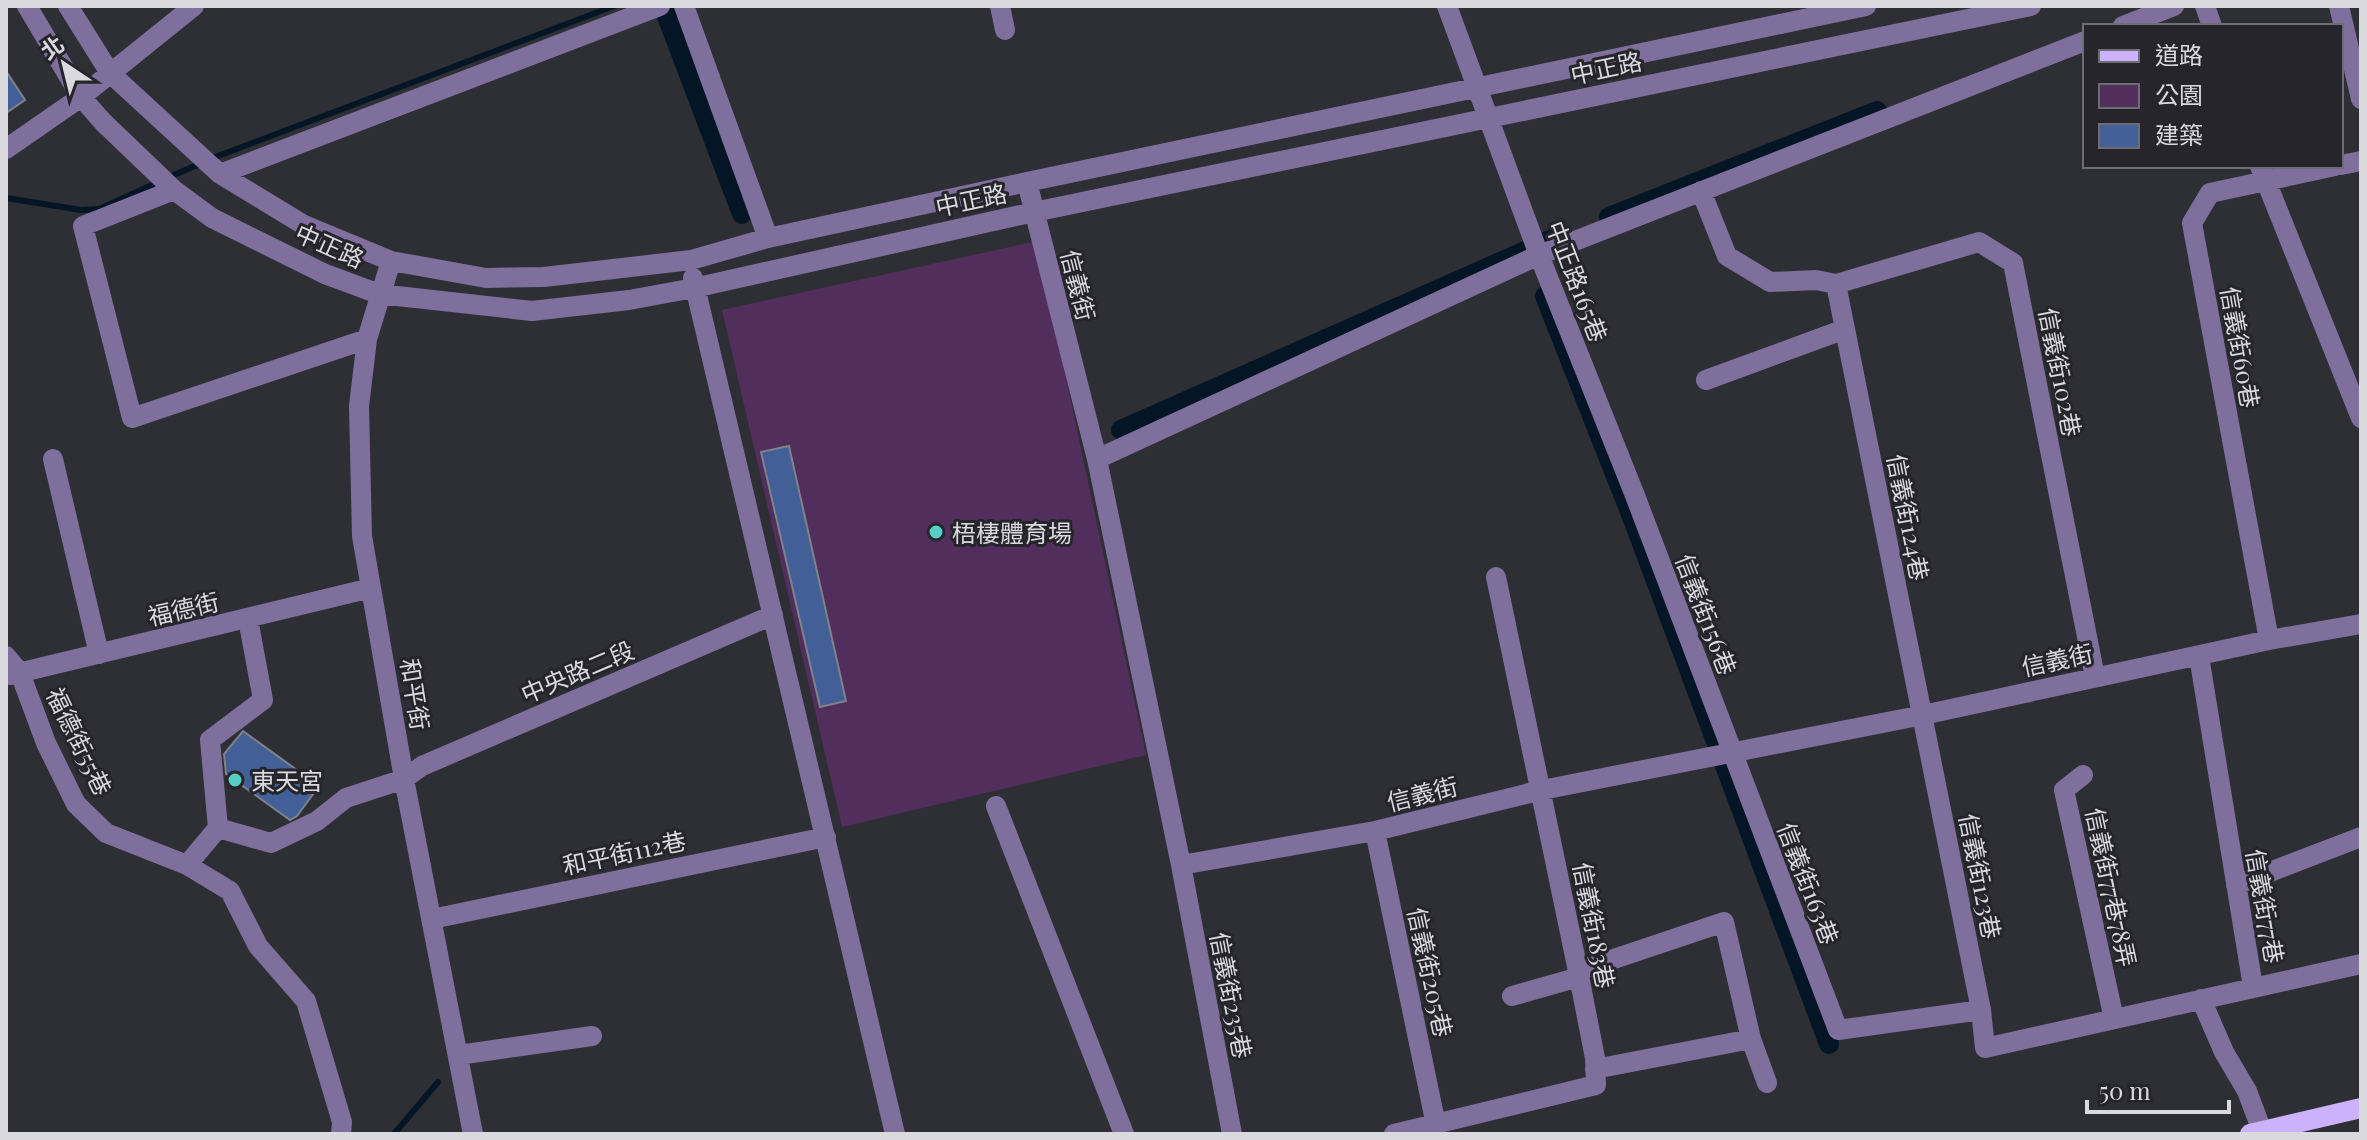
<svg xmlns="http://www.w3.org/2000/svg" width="2367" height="1140" font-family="'Playfair Display','Noto Sans TC',serif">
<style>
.green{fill:#522e5c}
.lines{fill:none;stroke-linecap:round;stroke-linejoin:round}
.stream{stroke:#041625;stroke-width:6}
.canal{stroke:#041625;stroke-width:20}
.building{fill:#425f97;stroke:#7f8289;stroke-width:2}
.minor{stroke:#7f6f9c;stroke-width:20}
.major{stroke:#ccb2fc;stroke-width:20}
.poi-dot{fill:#56cec4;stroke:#25252b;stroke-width:3}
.labels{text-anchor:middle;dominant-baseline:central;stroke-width:6;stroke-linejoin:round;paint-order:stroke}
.street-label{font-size:24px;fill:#d9d9de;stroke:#25252b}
.poi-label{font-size:24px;fill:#d9d9de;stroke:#25252b;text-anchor:start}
</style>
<rect width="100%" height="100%" fill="#2e2f35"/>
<path class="green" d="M1037,241L1146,755L842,827L722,310Z"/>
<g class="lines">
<path class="stream" d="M169,177L218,156L614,6
M6,198L81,210L99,209L159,182
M394,1134L438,1082"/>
<path class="canal" d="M663,6L742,214
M1609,217L1877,111
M1545,296L1634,522L1829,1044
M1121,430L1550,240"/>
</g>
<path class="building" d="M6,71L25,100L6,113Z
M789,446L846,701L820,707L761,452Z
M243,731L319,786L297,816L290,820L226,774L224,754Z"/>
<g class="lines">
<path class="minor" d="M27,6L81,97L103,122L174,190L212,218L325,274L379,294L532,311L629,300L694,288L1034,212L2031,6
M68,6L110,73L220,174L304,225L391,261L486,278L544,277L691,260L768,238L1027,182L1866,6
M684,6L768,238
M1000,6L1005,30
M1447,6L1539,255L1634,493L1838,1030L1981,1010
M2205,6L2212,26
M2339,6L2361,99
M2123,26L2174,6
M6,149L81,97L194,6
M2341,165L2361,161
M2260,166L2361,418
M220,174L660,6
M1027,182L1097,459L1181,865L1232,1134
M174,190L83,226L132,418L367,339
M1701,191L1727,256L1770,282L1816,280L1836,284
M391,261L367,339L359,406L362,536L404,779L473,1134
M693,278L895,1134
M1836,284L1981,1010L1985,1048L2361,964
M1836,284L1979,242L2013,263L2095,677
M1706,380L1845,329
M53,459L99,654
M1097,459L1539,255L2085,41
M248,619L263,700L210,740L218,828L271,843L317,821L346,798L404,779L422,766L773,615
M2269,640L2192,223L2210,193L2335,166
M6,656L20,673L46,743L76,804L106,833L187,865L230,891L258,946L306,1001L342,1122L341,1134
M2199,656L2253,987
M10,675L371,588
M2083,775L2064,790L2114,1019
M996,806L1124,1134
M1375,831L1436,1125
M187,865L218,828
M1181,865L1375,831L1542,790L1923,715L2269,640L2361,624
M2236,885L2361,837
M432,919L826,837
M1578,971L1724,922L1751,1039L1767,1083
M1512,996L1579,977
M2201,999L2224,1052L2247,1091L2262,1131
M458,1055L592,1036
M1595,1069L1751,1039
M1394,1134L1596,1085L1595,1058L1578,971L1496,577"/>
<path class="major" d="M2250,1134L2361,1108"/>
</g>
<g class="poi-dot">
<circle cx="936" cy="532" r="8"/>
<circle cx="235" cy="780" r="8"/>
</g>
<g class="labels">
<g class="street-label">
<text transform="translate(1606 67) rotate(-12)">中正路</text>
<text transform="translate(971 199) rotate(-12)">中正路</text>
<text transform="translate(330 245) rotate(24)">中正路</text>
<text transform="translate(1578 281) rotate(69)">中正路165巷</text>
<text transform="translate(1079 285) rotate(76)">信義街</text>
<text transform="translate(2241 347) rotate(80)">信義街60巷</text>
<text transform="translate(2061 372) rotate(79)">信義街102巷</text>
<text transform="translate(1909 517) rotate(79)">信義街124巷</text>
<text transform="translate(183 608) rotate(-13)">福德街</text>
<text transform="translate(1707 614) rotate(69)">信義街156巷</text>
<text transform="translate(2057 659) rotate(-12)">信義街</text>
<text transform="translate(577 671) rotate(-23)">中央路二段</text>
<text transform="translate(416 694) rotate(81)">和平街</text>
<text transform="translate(80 741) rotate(64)">福德街55巷</text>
<text transform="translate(1422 793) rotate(-14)">信義街</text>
<text transform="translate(624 852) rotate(-12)">和平街112巷</text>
<text transform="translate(1981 876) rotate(79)">信義街123巷</text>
<text transform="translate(1809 883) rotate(69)">信義街163巷</text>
<text transform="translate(2112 887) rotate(78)">信義街77巷78弄</text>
<text transform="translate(2266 906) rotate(80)">信義街77巷</text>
<text transform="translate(1595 925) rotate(79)">信義街183巷</text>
<text transform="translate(1431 972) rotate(78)">信義街205巷</text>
<text transform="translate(1232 995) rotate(79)">信義街235巷</text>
</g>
<g class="poi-label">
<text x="952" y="532">梧棲體育場</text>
<text x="251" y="780">東天宮</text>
</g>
</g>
<rect width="2367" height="1140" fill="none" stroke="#d9d9de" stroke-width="16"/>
<rect x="2083" y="24" width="260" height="144" fill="#25252b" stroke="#6d6d73" stroke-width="2"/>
<rect x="2099" y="50" width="40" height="12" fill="#ccb2fc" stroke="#6d6d73" stroke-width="2"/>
<text x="2155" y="64" font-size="24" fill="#d9d9de">道路</text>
<rect x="2099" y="84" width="40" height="24" fill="#522e5c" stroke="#6d6d73" stroke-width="2"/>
<text x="2155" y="104" font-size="24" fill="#d9d9de">公園</text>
<rect x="2099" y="124" width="40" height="24" fill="#425f97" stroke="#6d6d73" stroke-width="2"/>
<text x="2155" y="144" font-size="24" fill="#d9d9de">建築</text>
<g transform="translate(64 64) rotate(325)" stroke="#25252b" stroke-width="6" paint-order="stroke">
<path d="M0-6L14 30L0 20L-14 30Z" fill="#d9d9de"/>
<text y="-12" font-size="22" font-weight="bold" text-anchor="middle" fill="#d9d9de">北</text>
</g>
<path d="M2087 1100v12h142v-12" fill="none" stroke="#d9d9de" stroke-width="4"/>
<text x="2099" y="1100" font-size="24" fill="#d9d9de" stroke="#25252b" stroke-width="6" paint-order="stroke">50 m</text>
</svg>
